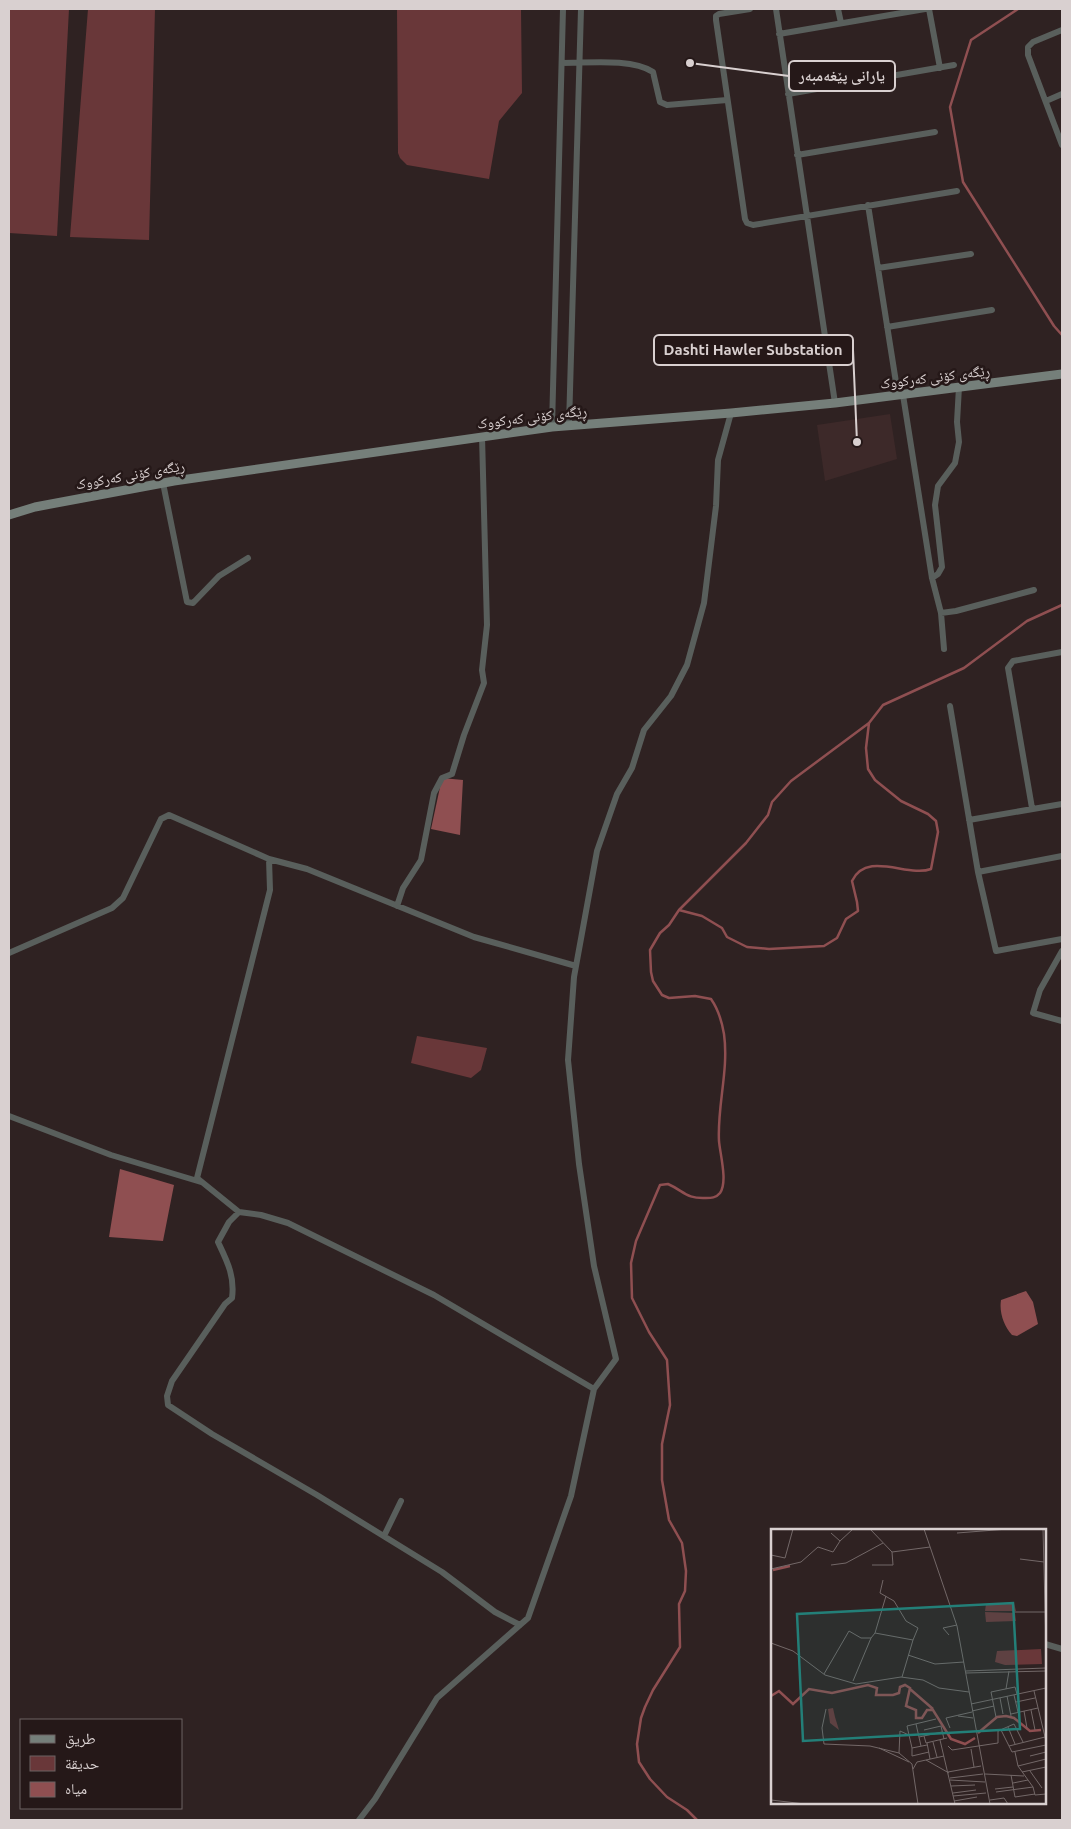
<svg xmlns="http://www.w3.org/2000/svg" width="1071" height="1829" font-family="Ubuntu,'Noto Naskh Arabic',sans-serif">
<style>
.built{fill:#3d2929}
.green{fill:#693739}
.water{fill:#8f4f51}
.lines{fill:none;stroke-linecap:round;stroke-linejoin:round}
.stream{stroke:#8f4f51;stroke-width:2.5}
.street{stroke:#595f5c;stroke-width:6}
.secondary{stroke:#757f7a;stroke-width:9}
.labels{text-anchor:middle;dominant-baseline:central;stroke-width:5;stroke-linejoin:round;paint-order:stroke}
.street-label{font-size:14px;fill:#d9d0d0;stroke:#251818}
.inset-river{fill:none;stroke:#8f4f51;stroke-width:2.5}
.inset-road{fill:none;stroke:#736868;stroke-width:1}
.view{fill:#237f78;fill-opacity:0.15;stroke:#237f78;stroke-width:2.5}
.inset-edge{fill:none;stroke:#d9d0d0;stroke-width:2.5}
.leader{fill:none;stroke:#d9d0d0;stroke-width:2}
.callout-dot{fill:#d9d0d0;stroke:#251818;stroke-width:2}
.callout{fill:#251818;stroke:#d9d0d0;stroke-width:2}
.callout-label{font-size:15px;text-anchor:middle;font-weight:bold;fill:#d9d0d0}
</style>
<rect width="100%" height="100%" fill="#2f2222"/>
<path class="built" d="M890,414L897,459L825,481L817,425Z"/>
<path class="green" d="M9,9H69L57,236L9,233Z
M88,9H155L149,240L70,237Z
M397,9H521L522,93L499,121L489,179L407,165L400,158L398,153Z
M417,1036L487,1048L481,1070L471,1078L411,1063Z"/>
<path class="water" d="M442,778L463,780L460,835L431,829Z
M120,1169L174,1185L163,1241L109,1237Z
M1026,1291L1033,1302L1038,1324L1017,1336L1012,1335C1004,1326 999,1313 1001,1300Z"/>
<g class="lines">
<path class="stream" d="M1018,9L971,40L950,107L963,182L1054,326L1062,335
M679,910L746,843L768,815L772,802L791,781L869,723
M697,1820L687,1810L667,1797L650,1779L639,1762L637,1744L641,1718L645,1707L653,1690L680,1647L679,1604L685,1591L686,1571L682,1543L669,1520L662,1480V1444L670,1405L667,1360L649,1332L632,1298L631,1263L636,1241L660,1185L668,1184C684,1191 686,1199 706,1198C711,1198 716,1198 720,1193C728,1182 720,1154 719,1141C717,1106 729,1070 724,1034C722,1022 718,1009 711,999L695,996L669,998L662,995L653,981L651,972L650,950L660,933L669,925L679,910L702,916L722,928L727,937L747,947L769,949L824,946L837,938L846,919L858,911L857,902L852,881C867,850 908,878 931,869L938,832L936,821L928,814L901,801L875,780L868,769L866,748L869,723L883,705L964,668L1027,621L1062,605"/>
<path class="street" d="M750,9L719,14L716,16V20L745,219L747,223L753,225L957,191
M776,9L835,403
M838,9L841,23
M929,9L940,68
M1062,30L1033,42L1028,47V55L1062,145
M779,34L925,9
M562,63C588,63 632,58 653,72L660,102L667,105L727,100
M788,94L954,65
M1046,101L1062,94
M797,155L935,132
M868,205L898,395
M878,268L971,254
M887,327L992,310
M903,395L932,578L941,613L956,611L1034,590
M569,425L581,9
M552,427L563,9
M163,483L187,602L193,603L219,576L248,558
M932,578L938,574L942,567L935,505L938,486L955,463L959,442L957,422L959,387
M941,613L944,649
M950,706L978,872L996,951L1062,939
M1032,808L1008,668L1013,661L1062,652
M969,820L1062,804
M269,859L307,869L474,937L576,966
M978,872L1062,856
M397,906L403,888L421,860L434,793L442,778L452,774L464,735L484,683L482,670L487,625L482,436
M1062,951L1040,990L1033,1013L1062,1021
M9,953L112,908L123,898L161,819L169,815L269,859L270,890L197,1178L239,1212
M9,1116L111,1155L201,1182
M384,1536L401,1501
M520,1625L495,1612L442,1572L317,1495L212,1434L168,1405L167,1396L172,1381L225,1304L232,1298C235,1276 227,1261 218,1242L229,1222L239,1212L261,1215L288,1223L434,1295L594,1389
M1045,1644L1062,1649
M359,1820L375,1799L437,1698L528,1618L571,1496L594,1389L616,1359L594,1266L579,1164L568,1060L574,977L597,851L617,794L632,768L644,730L671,696L687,665L704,603L716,506L718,460L731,413"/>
<path class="secondary" d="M9,515L35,507L174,481L552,427L731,413L835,403L1062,374"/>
</g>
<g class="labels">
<g class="street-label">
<text transform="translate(935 377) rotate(-7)">ڕێگەی کۆنی کەرکووک</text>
<text transform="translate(532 417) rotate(-7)">ڕێگەی کۆنی کەرکووک</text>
<text transform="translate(130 475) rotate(-10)">ڕێگەی کۆنی کەرکووک</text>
</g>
</g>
<g transform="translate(771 1529)">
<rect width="275" height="275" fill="#2f2222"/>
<path d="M243,74L245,82H214L215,75ZM214,83L244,84L245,92L215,93ZM270,120L271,135L234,136L224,133L226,122ZM62,179L64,188L68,201L59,194L57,180Z" fill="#693739"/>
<path class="inset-river" d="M2,41L19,37M139,160L162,180M0,167L8,162L22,175L38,160L61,164L97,156L106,159L105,166H122L128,164L129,158L134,156L139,159L135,177L145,181V189H151L156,181H162L180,210L194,215L204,209M207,204L226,188L235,187L243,189L259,202L270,201"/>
<path class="inset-road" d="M99,0L121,23L159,18M153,0L186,97L219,275M272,0L275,118M60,4L69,12L82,0M186,4L237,0M0,26L14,29L22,0M249,30L273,33M60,36L75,34L112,14M101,36H122L121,23M0,40L30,33L47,18L62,23L69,12M243,83H274M104,104L115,67M178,106L172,99L186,96M100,109L104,104L142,111L147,99L135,92L123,72L109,64L112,51M0,114L22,122L54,146L85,155L130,148L152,151L168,159L198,163M137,126L164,135L193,133M195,142L275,139M195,144L275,142M53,145L78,102L90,109H100L82,152M131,148L142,111M235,160L238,142M263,162L274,208M243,166L247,183M236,167L240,187M229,169L232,185M245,173L264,169M200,175L275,159M55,180L51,199L53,215L99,217L128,224L141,235L147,275M260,181L264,201M201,182L223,177M253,182L256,199M240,185L267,179M187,187L202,189M225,188L220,163L244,158L246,165M145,195L150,217M237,198L244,215M179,199L175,189L201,183M153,201L170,197L173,210M230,201L241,223L275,216M138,206L136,197L165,190M153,207L155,214L176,209M148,208L171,203M169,211L184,275M162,213L166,228M156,214L159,230M156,216L141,219V227L158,223M177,217L181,221L227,214V202L243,195L252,213M238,217L274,208L275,213M108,219L138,233M200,220L203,238M244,223L247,237L262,258L264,266L275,265M128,224L129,202L138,206L141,219M259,227L275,223M155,231L178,244M247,237L275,230M142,240L146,233L173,227M259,242L271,259M177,243L210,237M251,243L275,238M214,245L253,247M240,246L244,268L264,265M179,249L212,245M179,251L214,253M242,254L257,251M180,257L204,256M224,260L242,258M225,263L262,258M182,264L205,261M182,267L215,264M0,271L34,275M219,271L233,269L237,275M183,272L206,268"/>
<path class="view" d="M242,74L249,200L32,212L26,85Z"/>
<rect width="275" height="275" class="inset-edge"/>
</g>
<path class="leader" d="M690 63L789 76M857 442L853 350"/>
<g class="callout-dot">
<circle cx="690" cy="63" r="5"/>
<circle cx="857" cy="442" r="5"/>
</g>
<g class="callout">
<rect x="789" y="61" width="106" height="30" rx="5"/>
<rect x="654" y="335" width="199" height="30" rx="5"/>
</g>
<g class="callout-label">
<text x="842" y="81">یارانی پێغەمبەر</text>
<text x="753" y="355">Dashti Hawler Substation</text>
</g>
<rect width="1071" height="1829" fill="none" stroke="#d9d0d0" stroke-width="20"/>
<rect x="20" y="1719" width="162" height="90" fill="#251818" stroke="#6d6262"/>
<rect x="30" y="1735" width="25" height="8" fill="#757f7a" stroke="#6d6262"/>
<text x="65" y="1744" font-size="15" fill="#d9d0d0">طريق</text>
<rect x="30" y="1756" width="25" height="15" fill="#693739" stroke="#6d6262"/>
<text x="65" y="1769" font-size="15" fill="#d9d0d0">حديقة</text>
<rect x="30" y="1782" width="25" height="15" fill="#8f4f51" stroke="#6d6262"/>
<text x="65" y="1794" font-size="15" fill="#d9d0d0">مياه</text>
</svg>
